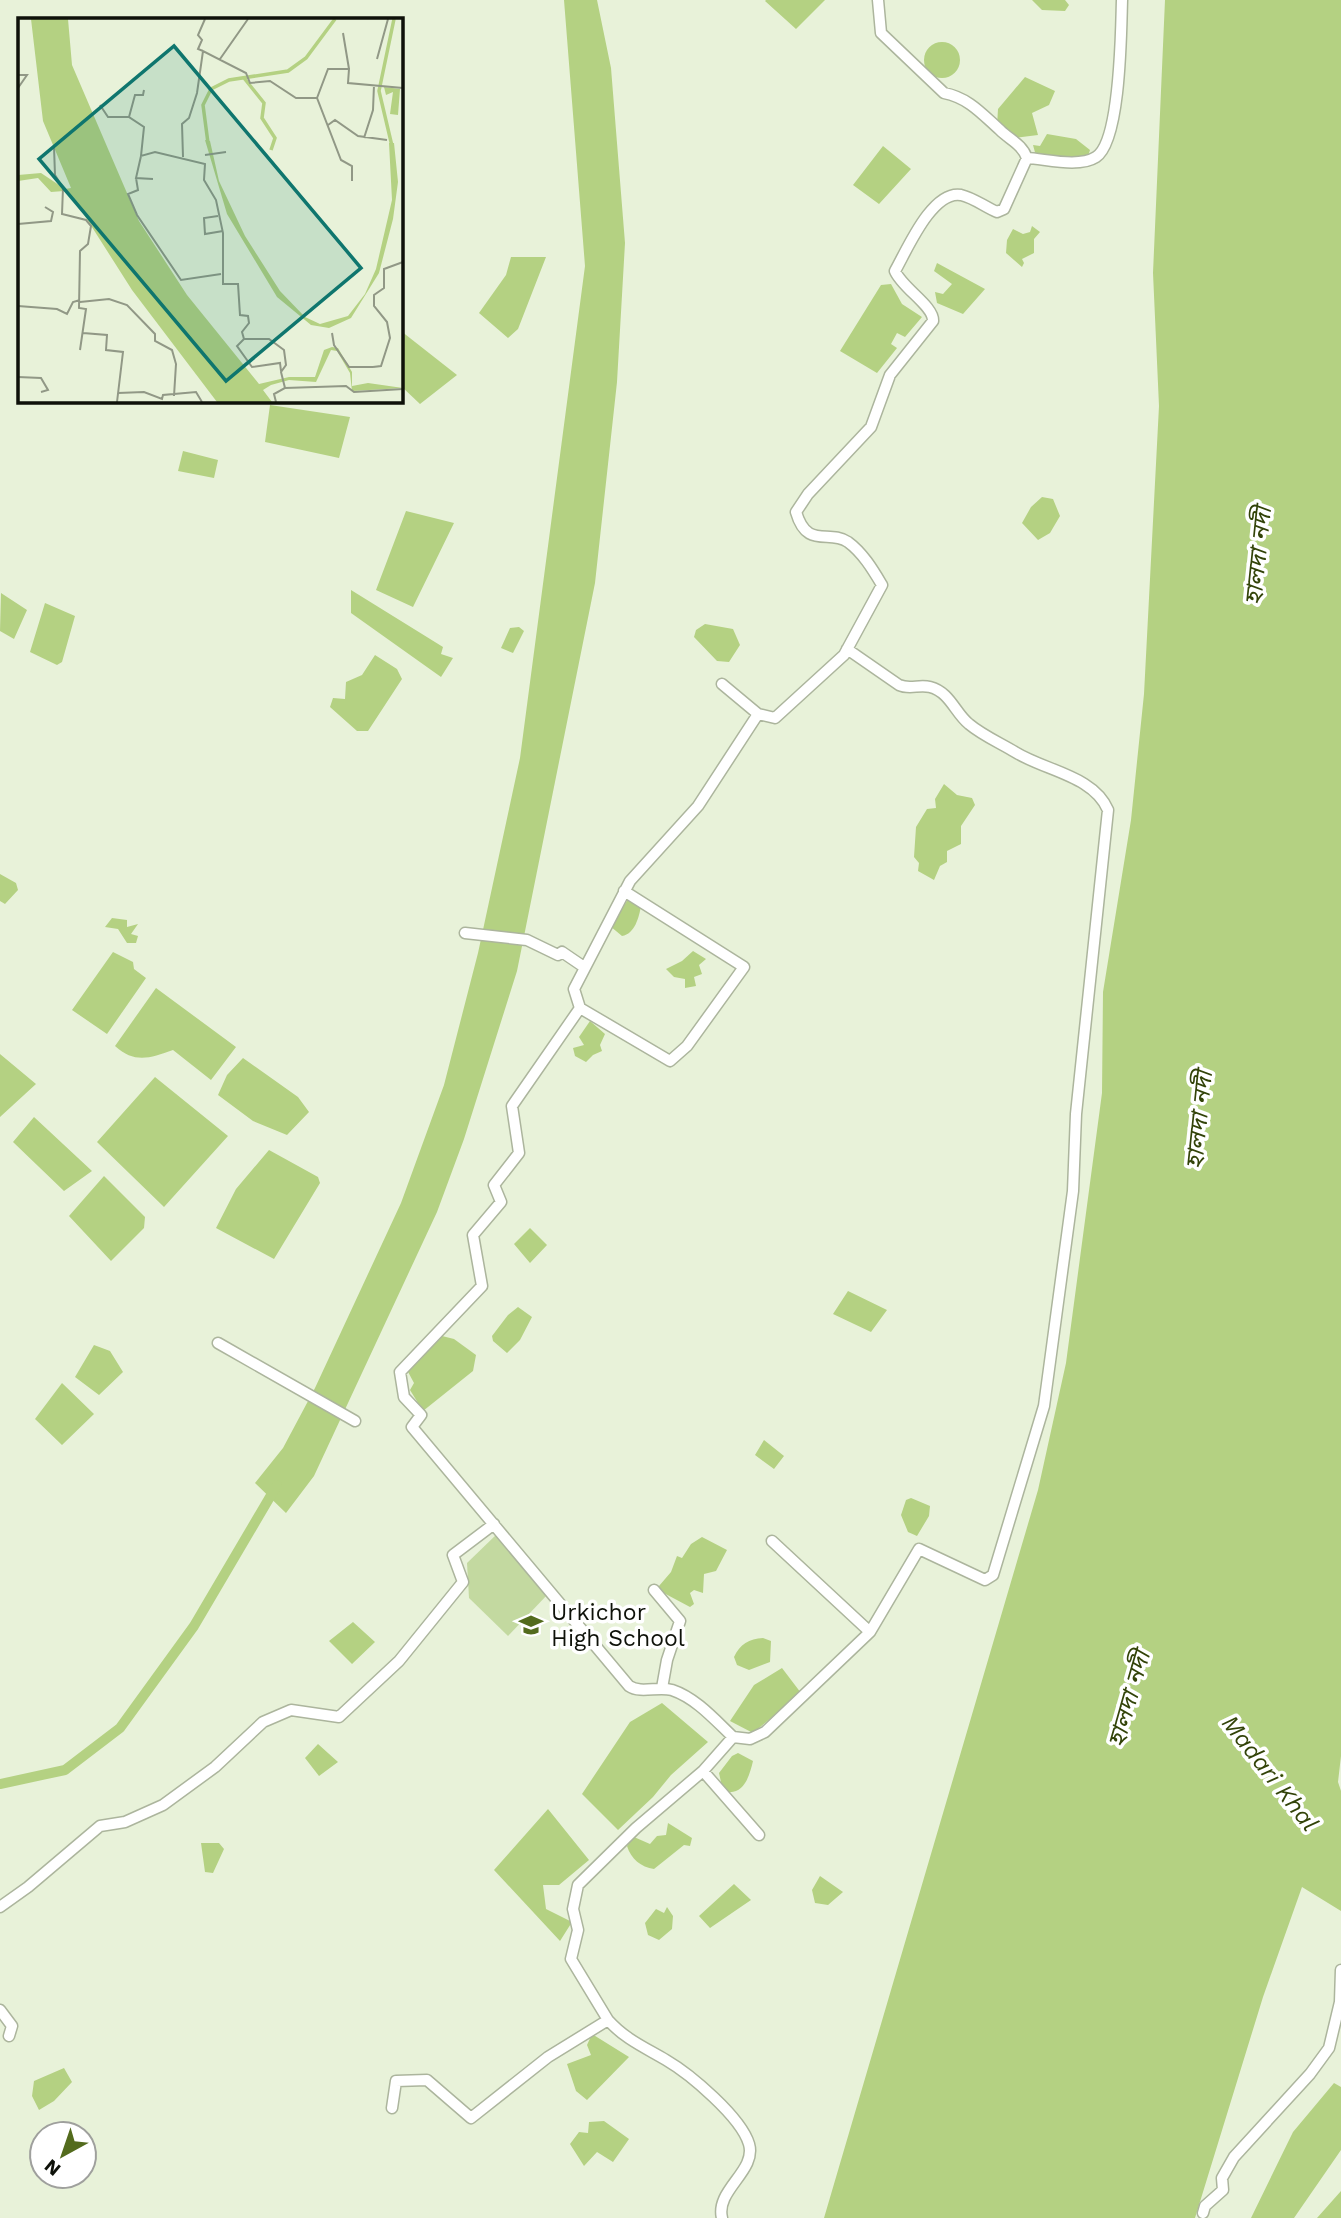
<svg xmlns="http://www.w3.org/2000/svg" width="1341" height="2218" font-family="'Work Sans','Noto Sans Bengali',sans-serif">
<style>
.green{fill:#c3d9a0}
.water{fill:#b4d182}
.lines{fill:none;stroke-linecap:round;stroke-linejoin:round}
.canal{stroke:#b4d182;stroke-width:10}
.minor-casing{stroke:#acb59d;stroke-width:13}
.minor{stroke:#fff;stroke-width:10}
.labels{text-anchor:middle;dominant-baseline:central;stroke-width:7;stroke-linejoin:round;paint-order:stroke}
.poi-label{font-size:23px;fill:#0e1109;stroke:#fff;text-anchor:start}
.water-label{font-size:24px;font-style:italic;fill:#324308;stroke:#fff}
.inset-river{fill:none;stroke:#b4d182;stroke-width:3.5}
.inset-road{fill:none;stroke:#919886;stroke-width:2}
.view{fill:#0f766e;fill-opacity:0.15;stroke:#0f766e;stroke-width:3.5}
.inset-edge{fill:none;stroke:#0e1109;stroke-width:3.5}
</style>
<rect width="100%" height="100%" fill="#e8f2d9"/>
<path class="green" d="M497,1534L548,1594L508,1636L469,1598L467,1563Z"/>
<path class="water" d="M564,0H597L611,68L625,243L617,382L595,583L517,971L464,1139L437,1212L314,1476L286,1513L255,1483L283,1448L315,1388L401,1203L444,1085L478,953L520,758L585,266Z
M825,0L796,29L765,1L766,0Z
M1032,0H1065L1069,5L1065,11L1042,10Z
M1165,0H1341V1756L1338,1782L1341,1791V1911L1302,1887L1263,1997L1195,2218H824L1038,1490L1066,1363L1102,1093L1103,992L1131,820L1144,694L1159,406L1153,273Z
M924 60a18 18 0 1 1 36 0a18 18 0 1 1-36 0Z
M1025,77L1055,91L1049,105L1032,113L1038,135L1015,138L997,126L998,109Z
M1047,134L1076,139L1090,150L1088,156H1036L1033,145L1040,146Z
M883,146L911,169L879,204L853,185Z
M1032,226L1040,232L1034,239V253L1022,259L1024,263L1022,267L1006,253L1007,240L1013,229L1023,234L1030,232Z
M511,257H546L518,329L508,338L479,313L506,275Z
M937,263L985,289L963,314L937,303L935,292L943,294L952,284L934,271Z
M891,284L902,304L922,317L905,337L897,333L891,344L897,348L877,373L840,351L881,285Z
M401,331L457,375L420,404L401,386Z
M270,405L350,417L339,458L265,442Z
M183,451L218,460L214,478L178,471Z
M1042,497L1053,499L1060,516L1050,533L1038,540L1022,523L1031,507Z
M406,511L454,523L413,607L376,590Z
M351,590L443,647L441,654L453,658L441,677L351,613Z
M1,593L27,610L14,639L0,631Z
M45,603L75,616L62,662L57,665L30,652Z
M705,624L733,629L740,645L729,662L717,661L694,637L696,630Z
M519,627L524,631L513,653L501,648L510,628Z
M375,655L397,669L402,679L368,731H357L330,707L333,698L345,699L346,682L362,675Z
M944,784L957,795L972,798L975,805L961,826V844L947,851V862L940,866L934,880L918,871L919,863L914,857L916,827L927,809L936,808L935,799Z
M0,874L16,883L18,890L5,904L0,901Z
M629,898L641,906C639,917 635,934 622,936L610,926Z
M112,918L127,920V927L138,924L131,934L138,936L136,943H127L118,929L105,927Z
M693,951L706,959L699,965L702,974L694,977L696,986L685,988V979L674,977L666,969L682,961Z
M113,952L133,962L134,969L146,978L107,1034L72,1010Z
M156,988L236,1047L211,1080L173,1050C150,1058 135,1064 115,1046Z
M590,1021L605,1034L600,1045L602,1051L593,1055L586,1062L575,1056L573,1048L584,1045L579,1037Z
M0,1054L36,1084L0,1117Z
M243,1058L298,1097L309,1112L287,1135L253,1121L218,1095L227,1075Z
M155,1077L228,1136L164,1207L97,1142Z
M34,1117L92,1171L64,1191L13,1142Z
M269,1150L318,1177L320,1183L274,1259L216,1228L236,1189Z
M104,1176L145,1217L144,1228L111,1261L69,1216Z
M530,1228L547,1245L530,1263L514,1244Z
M848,1291L887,1310L871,1332L833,1314Z
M518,1307L532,1317L520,1340L507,1353L493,1341L492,1336L508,1315Z
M438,1335L454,1339L476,1355L473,1371L423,1411L410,1390L414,1383L407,1370Z
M94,1345L110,1351L123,1372L99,1395L75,1377Z
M62,1383L94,1414L62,1445L35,1419Z
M764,1440L784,1456L774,1469L755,1455Z
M911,1498L930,1506L929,1516L917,1536L908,1532L901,1515L906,1500Z
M702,1537L727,1550L716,1571L704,1574L703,1593L694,1590L690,1593L694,1604L690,1607L660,1591L659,1586L671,1572L677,1556L682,1558L691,1544Z
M353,1622L375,1642L352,1664L329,1641Z
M763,1638L771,1641L770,1662L749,1670L737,1665L734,1657C740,1644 749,1639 763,1638Z
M782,1668L801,1693L753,1733L730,1721L754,1685Z
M662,1703L708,1742L671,1775L653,1797L618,1830L582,1794L630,1722Z
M318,1744L338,1762L319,1776L305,1758Z
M738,1753L753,1761C749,1778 743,1797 723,1791L719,1773L732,1756Z
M548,1809L589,1860L559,1885H543L546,1909L572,1922L560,1941L494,1870Z
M668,1823L692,1838L690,1846L684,1845L654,1869C641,1867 631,1859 627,1846L634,1837L650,1844L657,1836L666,1835Z
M201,1843H219L224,1849L213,1873L205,1872Z
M820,1876L843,1892L828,1905L815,1903L812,1890Z
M734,1884L751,1900L710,1928L699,1916Z
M667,1907L673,1916L672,1929L659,1940L648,1935L645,1923L656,1909L664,1913Z
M592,2034L629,2057L587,2100L576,2091L567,2064L591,2055L587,2045Z
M64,2068L72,2082L54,2101L39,2110L32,2096L34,2081Z
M1334,2083L1341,2087V2150L1294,2218H1251L1293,2132Z
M604,2121L629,2139L613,2162L597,2152L584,2166L570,2144L579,2132L588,2133L589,2122Z
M1341,2191V2218H1317Z"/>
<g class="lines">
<path class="canal" d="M0,1784L65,1770L120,1728L194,1626L277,1485"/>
<g class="minor-casing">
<path id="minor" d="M1027,158C1046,159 1079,168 1096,157C1121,141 1121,29 1122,0
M847,649L899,685C910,690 919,684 930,687C950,692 955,713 969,724C982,735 1000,743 1015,752C1046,771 1094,776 1108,810L1076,1114L1073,1191L1044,1406L993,1575L985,1580L919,1549L870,1632
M722,684L758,714
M465,933L527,940L558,955L562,952L584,967
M580,1008L670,1061L687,1046L744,967L624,891
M218,1343L355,1421
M654,1590L680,1621L667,1660L662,1688
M733,1737L750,1739L765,1732L870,1632L772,1541
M703,1771L759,1835
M0,1907L28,1887L100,1826L125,1822L163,1805L215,1767L263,1722L291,1710L339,1717L399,1661L463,1582L453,1555L494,1524
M0,2010L12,2026L9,2036
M608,2020C625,2039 644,2047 666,2060C690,2074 741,2117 749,2144C757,2171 715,2190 722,2218
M392,2108L396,2081L427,2080L471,2118L548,2057L608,2020L571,1959L578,1930L573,1909L578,1885L636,1828L703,1771L733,1737C715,1720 696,1698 672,1690C658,1686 641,1694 629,1686L412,1427L421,1415L404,1397L400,1372L482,1286L473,1235L501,1202L494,1185L519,1153L512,1106L580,1008L574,989L630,881L698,806L758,714L775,718L844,655L882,585C873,570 863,553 848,542C829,529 807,550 796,512L808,494L871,427L890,375L933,321C934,306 902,288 895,271C907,250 932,190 961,195C974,198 985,207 997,212L1004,209L1027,158C1022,144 1010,140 1000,130C982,114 969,98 944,93L881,33L878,0
M1203,2213L1205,2206L1223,2190L1222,2178L1234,2157L1310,2074L1329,2048L1340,2002L1341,1970"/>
</g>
<use href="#minor" class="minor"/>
</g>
<defs>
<g id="school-bare" transform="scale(1.89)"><path d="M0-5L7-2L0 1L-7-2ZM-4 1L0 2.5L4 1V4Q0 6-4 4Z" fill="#536b1d" stroke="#fff" stroke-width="2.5" paint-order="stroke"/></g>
</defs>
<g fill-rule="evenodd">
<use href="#school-bare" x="531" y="1625"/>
</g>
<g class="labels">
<g class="poi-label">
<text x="551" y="1612">Urkichor<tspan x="551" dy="26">High School</tspan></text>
</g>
<g class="water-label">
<text transform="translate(1258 556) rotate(-84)">হালদা নদী</text>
<text transform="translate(1199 1120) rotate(-84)">হালদা নদী</text>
<text transform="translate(1129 1699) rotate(-74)">হালদা নদী</text>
<text transform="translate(1270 1773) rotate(52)">Madari Khal</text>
</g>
</g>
<g transform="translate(18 18)">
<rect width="385" height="385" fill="#e8f2d9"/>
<path d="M13,1H50L54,47L121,203L169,277L241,366L271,359H297L306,332L314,329L320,330L334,354V368L350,365L385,370L334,373L332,355L319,333L313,332L298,364L271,362L253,367L245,372L254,384H199L114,272L58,184L46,173L33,174L20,160L0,163V157L23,155L47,171L53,170L25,103ZM366,69L382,71L380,97L372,96L375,74L368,77ZM187,122L192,123L201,163L227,218L262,273L287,299L302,306L330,298L347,276L358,251L374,182L371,125H376L380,164L375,201L361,255L333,300L311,310L293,307L259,279L209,196Z" fill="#b4d182"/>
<path class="inset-river" d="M226,60L246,85L244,100L257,120L253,132M190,125L185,87L193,71L211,62L270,53L288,40L317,1M374,128L361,73L376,1"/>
<path class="inset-road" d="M325,15L331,51M185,33L180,31L184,22L180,17L187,1M202,41L230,1M359,41L370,1M0,57H9L0,70M126,72L125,77H117L111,99L126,109L123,138L137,134L187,146L186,162L198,182L205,215V266H220L222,297L230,298L231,305L224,314L226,321H251L266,332L268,347L263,354L267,370L256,376L258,384M299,80L310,51H331L330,65L385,70M82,87L90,99H111M310,107L317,102L340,118L369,122M346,120L355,92L356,67M36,129L37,157L45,170L44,196L68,202L73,208L70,226L62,233L61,290L68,291L62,332M187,137L208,134M123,138L118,160L135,161M165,139L164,106L171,100L179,75L185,33L228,55L232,65L252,63L278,80H299L323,142L334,148V163M118,160L120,172L110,176L119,197L163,262L203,256M385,195V229M200,198L186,200L187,216L205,213M0,206L33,203L35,194L27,189M62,284L91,281L109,287L137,316V323L154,332L158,346L156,378M0,288L39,291L49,296L55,284L62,282M65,315L89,317L88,332L105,334L99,384M314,315L316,327L331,349H355M226,321L219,328L234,349L262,345L263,353M355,349L363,348L372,320L369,304L356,288V277L366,270V251L385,244M0,359L23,360L30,372L23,374M267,370L328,368L336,374L385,371M100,375L126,374L144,381L145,377L178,374L184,384"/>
<path class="view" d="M156,28L343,250L208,363L21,141Z"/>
<rect width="385" height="385" class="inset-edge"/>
</g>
<g transform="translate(63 2155) rotate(220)"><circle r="33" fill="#ffffff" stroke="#9fa09d" stroke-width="2"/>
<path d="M0-5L12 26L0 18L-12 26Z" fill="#536b1d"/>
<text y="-10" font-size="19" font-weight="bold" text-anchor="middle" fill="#0e1109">N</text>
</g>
</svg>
